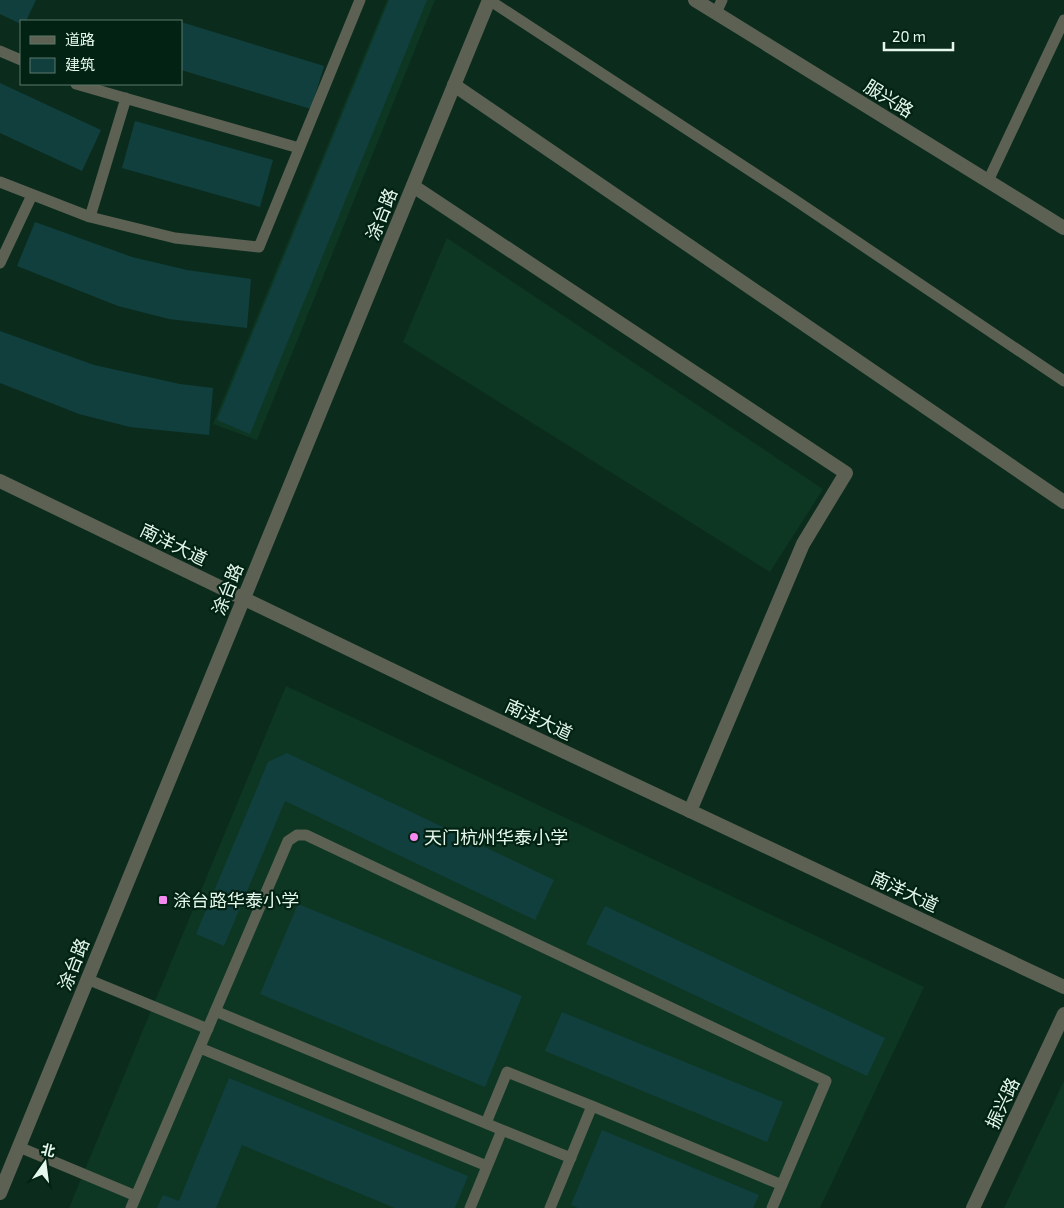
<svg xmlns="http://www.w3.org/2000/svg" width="1064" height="1208" font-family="'Exo 2','Noto Sans SC',sans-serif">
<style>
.built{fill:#0d3723}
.building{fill:#113f3e}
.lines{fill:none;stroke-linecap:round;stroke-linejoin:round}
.service{stroke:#5c6154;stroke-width:11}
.minor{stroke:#5c6154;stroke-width:14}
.tertiary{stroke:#5c6154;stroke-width:14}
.poi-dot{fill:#f489f0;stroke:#022213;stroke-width:2}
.labels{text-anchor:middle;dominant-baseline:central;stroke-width:4.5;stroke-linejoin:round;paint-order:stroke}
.street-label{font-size:18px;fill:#e6f8ed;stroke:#022213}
.poi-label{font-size:18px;fill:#e6f8ed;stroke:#022213;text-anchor:start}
</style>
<rect width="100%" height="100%" fill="#0b2c1c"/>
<path class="built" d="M387,0H435L257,440L213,424Z
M447,238L823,489L770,572L403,342Z
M286,686L924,987L820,1208H69Z
M1064,1081V1208H1004Z"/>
<path class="building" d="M0,0H36L26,21H21V24L0,14Z
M389,0H427L250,434L217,420Z
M181,22L324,66L311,109L181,70Z
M0,83L101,130L82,171L0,133Z
M135,121L273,160L260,207L122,168Z
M35,222L132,257L187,270L251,279L247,328L169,319L118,306L17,266Z
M0,331L94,365L180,384L213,388L209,435L130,427L79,414L0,383Z
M287,753L554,880L535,920L285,801L224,946L196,934L268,762Z
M298,904L522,996L485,1087L260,994Z
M605,906L885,1038L867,1076L586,944Z
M562,1012L783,1102L767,1142L545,1051Z
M229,1078L468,1176L455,1208H395L242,1145L216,1208H157L163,1195L179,1201Z
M602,1130L759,1195L753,1208H578L571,1205Z"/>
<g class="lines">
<path class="service" d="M489,0L789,196L1064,381
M716,13L722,0
M0,51L21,60
M76,84L299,148
M988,181L1064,20
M0,182L90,217L175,238L259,247L360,0
M90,217L126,98
M0,263L32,195
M87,979L208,1029
M215,1011L502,1130L470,1208
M200,1048L487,1166
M486,1123L507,1072L592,1106
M502,1130L571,1158
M19,1147L136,1196
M131,1208L288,841L297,835H306L826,1081L772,1208
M550,1208L592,1106L782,1185"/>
<path class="minor" d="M695,0L1064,228
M454,85L1064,502
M413,186L846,473L803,544L690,811
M973,1208L1064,1014"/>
<path class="tertiary" d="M0,481L446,696L1064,987
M0,1193L489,0"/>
</g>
<g class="poi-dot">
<circle cx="414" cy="837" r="5"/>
<rect x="158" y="895" width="10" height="10" rx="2.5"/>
</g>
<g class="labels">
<g class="street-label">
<text transform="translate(889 98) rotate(32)">服兴路</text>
<text transform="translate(381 214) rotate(-68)">涂台路</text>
<text transform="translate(174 544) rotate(26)">南洋大道</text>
<text transform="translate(227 589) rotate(-68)">涂台路</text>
<text transform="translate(539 719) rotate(25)">南洋大道</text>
<text transform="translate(905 891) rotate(25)">南洋大道</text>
<text transform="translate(73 964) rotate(-68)">涂台路</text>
<text transform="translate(1002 1103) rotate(-65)">振兴路</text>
</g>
<g class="poi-label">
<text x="424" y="837">天门杭州华泰小学</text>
<text x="173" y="900">涂台路华泰小学</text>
</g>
</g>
<rect x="20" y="20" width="162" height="65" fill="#022213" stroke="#5d786a"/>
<rect x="30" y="36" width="25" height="8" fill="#5c6154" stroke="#5d786a"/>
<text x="65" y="45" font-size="15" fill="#e6f8ed">道路</text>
<rect x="30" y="58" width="25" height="15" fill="#113f3e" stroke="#5d786a"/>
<text x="65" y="70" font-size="15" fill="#e6f8ed">建筑</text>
<g transform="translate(45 1163) rotate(14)" stroke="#022213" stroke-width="4" paint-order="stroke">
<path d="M0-4L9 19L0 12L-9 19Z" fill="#e6f8ed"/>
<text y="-8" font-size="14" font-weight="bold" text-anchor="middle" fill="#e6f8ed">北</text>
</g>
<path d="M884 42v8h69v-8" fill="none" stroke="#e6f8ed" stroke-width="2.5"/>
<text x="892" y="42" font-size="15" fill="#e6f8ed" stroke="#022213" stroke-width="4" paint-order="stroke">20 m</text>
</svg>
